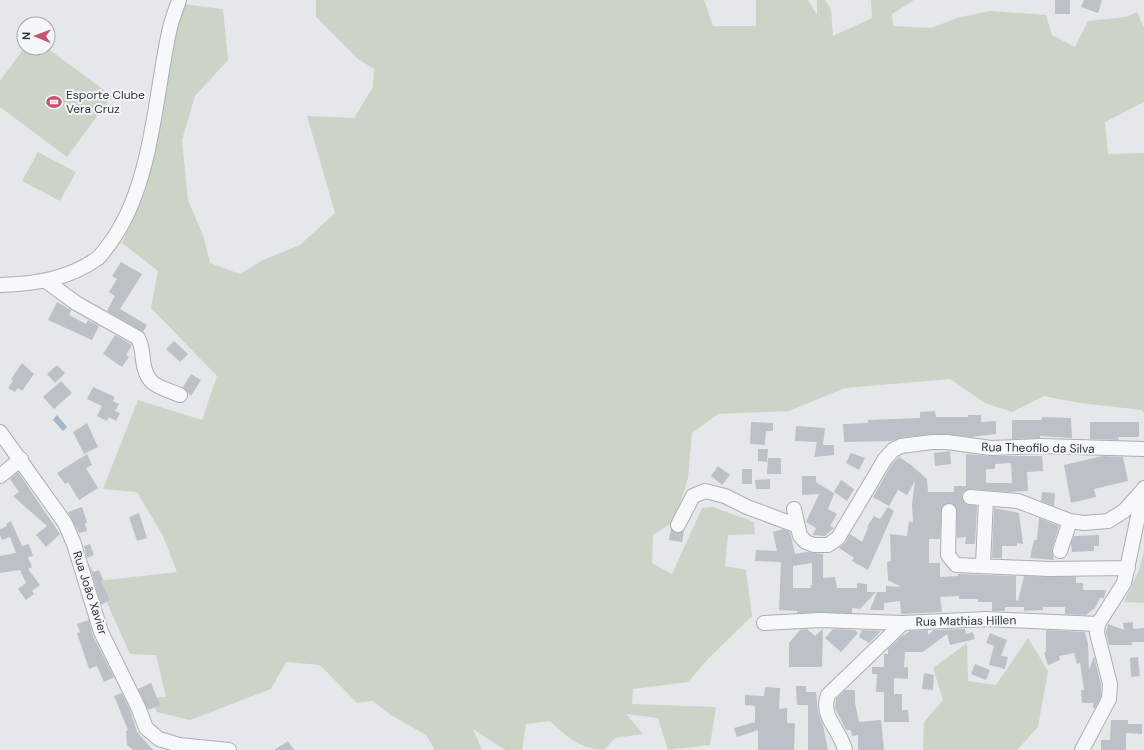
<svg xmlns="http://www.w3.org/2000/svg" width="1144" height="750" font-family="'DM Sans',sans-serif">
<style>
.green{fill:#cbd4c6}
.water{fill:#a2b8c8}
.building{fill:#bcc1c7;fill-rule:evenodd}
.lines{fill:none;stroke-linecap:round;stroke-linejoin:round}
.minor-casing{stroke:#a9afb5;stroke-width:16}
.minor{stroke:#f7f8f9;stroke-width:14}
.labels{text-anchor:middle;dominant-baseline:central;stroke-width:4;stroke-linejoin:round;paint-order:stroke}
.poi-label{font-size:12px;fill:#2d3742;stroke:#f4f6f8;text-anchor:start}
.street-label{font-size:12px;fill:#2d3742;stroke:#f4f6f8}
</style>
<rect width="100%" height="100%" fill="#e4e8eb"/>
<path class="green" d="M316,0H704L713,26H756V0H808L817,15V0H825L831,9L833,36L872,18L871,0H914L892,14L893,26L931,28L960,17L990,11L1046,15L1052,35L1075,47L1088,21L1126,17L1137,12L1144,28V102L1105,122L1108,154L1144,153V413L1142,410L1080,403L1044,396L1012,412L985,403L950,379L845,388L789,411L718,414L692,433L688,478L675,521L653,535L652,563L672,574L702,508L713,507L754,522L755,534L728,535L725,566L746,570L752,616L707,660L688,682L633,689L632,704L716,707L710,745L668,750L658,718L626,714L643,734L615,738L604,750C582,750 565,736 550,721L526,724L522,750H505L473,729L482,750H435L426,735L391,715L373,701L357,703L320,665L286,662L271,689L190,720L157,712L149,698L166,697L156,655L130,654L97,581L177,572L163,536L137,492L103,489L138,400L202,420L217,376L151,308L158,271L122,243L145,192L167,75L183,4L223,9L228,60L195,96L182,140L188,200L204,238L210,263L240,274L263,260L300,245L335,213L307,116L354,118L373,87L374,69L358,59L316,17Z
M24,48H47L112,96L67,157L0,107V81Z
M38,152L76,172L60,201L22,181Z
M1144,550V603L1124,602L1139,570Z
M1028,638L1048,671L1038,727L1017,750H923L924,722L943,700L933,668L967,643L968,681L996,685Z"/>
<path class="water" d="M57,415L67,427L63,431L53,420Z"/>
<path class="building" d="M1055,0H1070V14H1055Z
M1084,0H1102L1098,13L1081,7Z
M121,262L142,274L120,309L147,325L143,332L107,311L115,296L109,292L117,279L112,276Z
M57,302L71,310L69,315L86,324L88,320L99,326L92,340L48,320Z
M115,335L132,345L126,355L129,357L122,367L103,354Z
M174,341L188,354L180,362L166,349Z
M22,363L34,374L22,391L18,388L15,392L8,388L13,381L11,379Z
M57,365L65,373L55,383L47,374Z
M191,374L201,380L191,396L183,387Z
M61,381L72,393L54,409L43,397Z
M93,387L115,397L113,401L119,404L115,411L120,413L116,421L109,417L107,421L97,416L102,406L87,399Z
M935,411L936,417H968V415H981V422L996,421V434L970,437L932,434L900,438L891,441L844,442L843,424L868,423V420L920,418V412Z
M1042,417L1071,418L1072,438L1040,436V438L1012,439V420H1042Z
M751,422L773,423V431H766L765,445L750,444Z
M1090,422H1139V437H1118L1119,440L1090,439Z
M87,423L98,447L84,454L73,432Z
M796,426L825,428L823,445H834V455L814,457L817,442L795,441Z
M758,449H768L767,462L758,461Z
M950,451L951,464L935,466L934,453Z
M851,453L865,458L859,470L846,463Z
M87,454L92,465L86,468L98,488L79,500L68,482L65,484L57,473Z
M966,454L991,456H1042L1043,471L1027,472L1028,491L1007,492L971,489L963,492L962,497L965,504L977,506L975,544H965L966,537L957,538L956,507L949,503L942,506L940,539H929V563H940V577L958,576V574L1016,576V600L1018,601L1024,576L1076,577V583H1083V590H1106L1104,598H1100L1095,608L1086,615L1065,614V607H1043V610L1024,611V607H1005V611H992V602H978V599H959V596L940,597L942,612L901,614L900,601L884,603V610H870L877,592H886V586L901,587L888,580L887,562L891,561L890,534L907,536L909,521L913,523L912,504L915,481L907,495L898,490L889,506L873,497L892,464L899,457L911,465L927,479L928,492H954V486H966ZM1011,463L1012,483H986V469H995V464Z
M1102,456L1123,457L1128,481L1094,489L1096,497L1071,503L1064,465Z
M768,458H781V474H767Z
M718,466L730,475L722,485L711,476Z
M742,469H752V484H742Z
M18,472L60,534L46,547L36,535L47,526L13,496L19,492L10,479Z
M802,476H816V482L835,494H834L828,509L837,514L830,526L834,528L825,536L813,535L816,528L806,522L819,494L802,495Z
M770,479V489H756L755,480Z
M841,480L854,489L847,501L834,492Z
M1042,492L1055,493L1054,506L1041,501Z
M82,507L87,522L85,524L87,531L79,533L68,512Z
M888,507L894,511L868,570L852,561L854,558L839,548L845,543L850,534L862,542L868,528L867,527L874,516L880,519Z
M994,508L1019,513L1023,544L1017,543V546H1002V558H992Z
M139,513L147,538L137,541L129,517Z
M1039,518L1059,526L1052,549L1054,560L1030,558L1034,540H1037Z
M11,521L22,546L29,544L33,556L28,557L32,567L28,569L40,585L32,591L34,594L26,600L18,589L26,583L20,570L0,573V556L16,553L10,537L2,540L0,535V529L7,526L6,524Z
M671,529L678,533L684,531L682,542L669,540Z
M783,529L790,532L795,554L807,552L823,554V578L835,577L837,588H857V583L867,584V592H876L860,609L852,608V613H797V611L779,610L781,562L755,561L756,550L777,551L773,532ZM812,563V585H810L811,588H793V566Z
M1099,535V546H1094V551L1072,552L1071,543L1074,536Z
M90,544L94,555L87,558L84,546Z
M89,565L93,572L99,570L103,580L101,581L110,600L101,605Z
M89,620L93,636L114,677L104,682L97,666L89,669L77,633L80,632L77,624Z
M1133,622V629L1144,628V642H1132V645H1109L1106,632L1108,624L1124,630L1123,623Z
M807,629L815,636L823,629L822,667H789V643L800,630Z
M833,629L855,630L858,633L841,652L825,638Z
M965,629L966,634L973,632L975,639L950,645L947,634L923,652H905L904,667H908V679L894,678V694H902V710H908L909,722H884V692H876L877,674H872V667H884V654H888V649L902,636L910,631L928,630V635L934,630Z
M862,630L881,631L869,643L859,637Z
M1046,630L1085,632L1088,644L1089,670L1094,656L1101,685V697L1095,708H1093V703H1082L1081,690H1084L1080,663L1077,664L1074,653L1059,656L1060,660L1048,665L1044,653L1046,652Z
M990,633L1007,640L1001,656L1008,657L1005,669L989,665L994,646L986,643Z
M1138,657L1140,676L1131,677L1130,658Z
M975,664L990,670L986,680L971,674Z
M924,673L934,675L933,690L922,689Z
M151,683L160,705L148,710L138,689Z
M796,686H806V692H816L818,712L823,725L828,750H808V705H797Z
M765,687L780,688L779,709L787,708V723H795L794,750H758V730L737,737L734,728L755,722V706L745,705V695L764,696Z
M845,690H855V703L859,722L881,720L884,750H858V735L852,736L851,730H846L835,708L836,699Z
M122,693L130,710L137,732L153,750H133L127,745L126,731L128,730L114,696Z
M1111,720H1128V724H1142V734L1126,733V750H1101V740H1110Z
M288,741L294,750H274Z"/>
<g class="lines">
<g class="minor-casing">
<path id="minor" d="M46,281L76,303L138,338C142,345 142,352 143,360C146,386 158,386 180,395
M0,285C35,284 69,279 98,258C104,252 110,243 115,236C152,179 155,98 169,32C171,21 176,10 179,0
M0,432L65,523L74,544L101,632L138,707L146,728L159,739L179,745L229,750
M0,476L21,459
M970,497L1018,501L1070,521L1084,523L1108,521L1124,511L1144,489
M794,509L800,536L806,542L814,545H828L838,538L885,459L893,450L901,446L932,442H947L991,448L1041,446L1144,449
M949,511L948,555L956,565L1049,569L1128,568
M678,525L693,496L705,491L725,496L747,507L798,526
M1060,551L1070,521
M983,565L986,499
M764,623L820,620L903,623L986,619L1098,624
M845,750C840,729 820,717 828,695L903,623
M1082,750L1109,699L1110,684L1097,633L1098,624L1124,583L1144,488"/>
</g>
<use href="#minor" class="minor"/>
</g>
<defs>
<g id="stadium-bare" transform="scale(1.2)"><path d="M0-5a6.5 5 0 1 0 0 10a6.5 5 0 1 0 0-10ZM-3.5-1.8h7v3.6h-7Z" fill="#c55471" stroke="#f4f6f8" stroke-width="2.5" paint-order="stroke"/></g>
</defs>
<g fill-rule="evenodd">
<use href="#stadium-bare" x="54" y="102"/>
</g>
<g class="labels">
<g class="poi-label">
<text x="66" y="95">Esporte Clube<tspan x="66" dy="14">Vera Cruz</tspan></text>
</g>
<g class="street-label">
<text transform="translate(1038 448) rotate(1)">Rua Theofilo da Silva</text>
<text transform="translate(90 593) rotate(72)">Rua João Xavier</text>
<text transform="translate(966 621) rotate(-1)">Rua Mathias Hillen</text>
</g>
</g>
<g transform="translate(36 36) rotate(271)"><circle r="19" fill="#f4f6f8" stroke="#a4aaaf"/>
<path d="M0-3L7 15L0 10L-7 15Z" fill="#c55471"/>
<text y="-6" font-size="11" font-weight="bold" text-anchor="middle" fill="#2d3742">N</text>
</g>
</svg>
